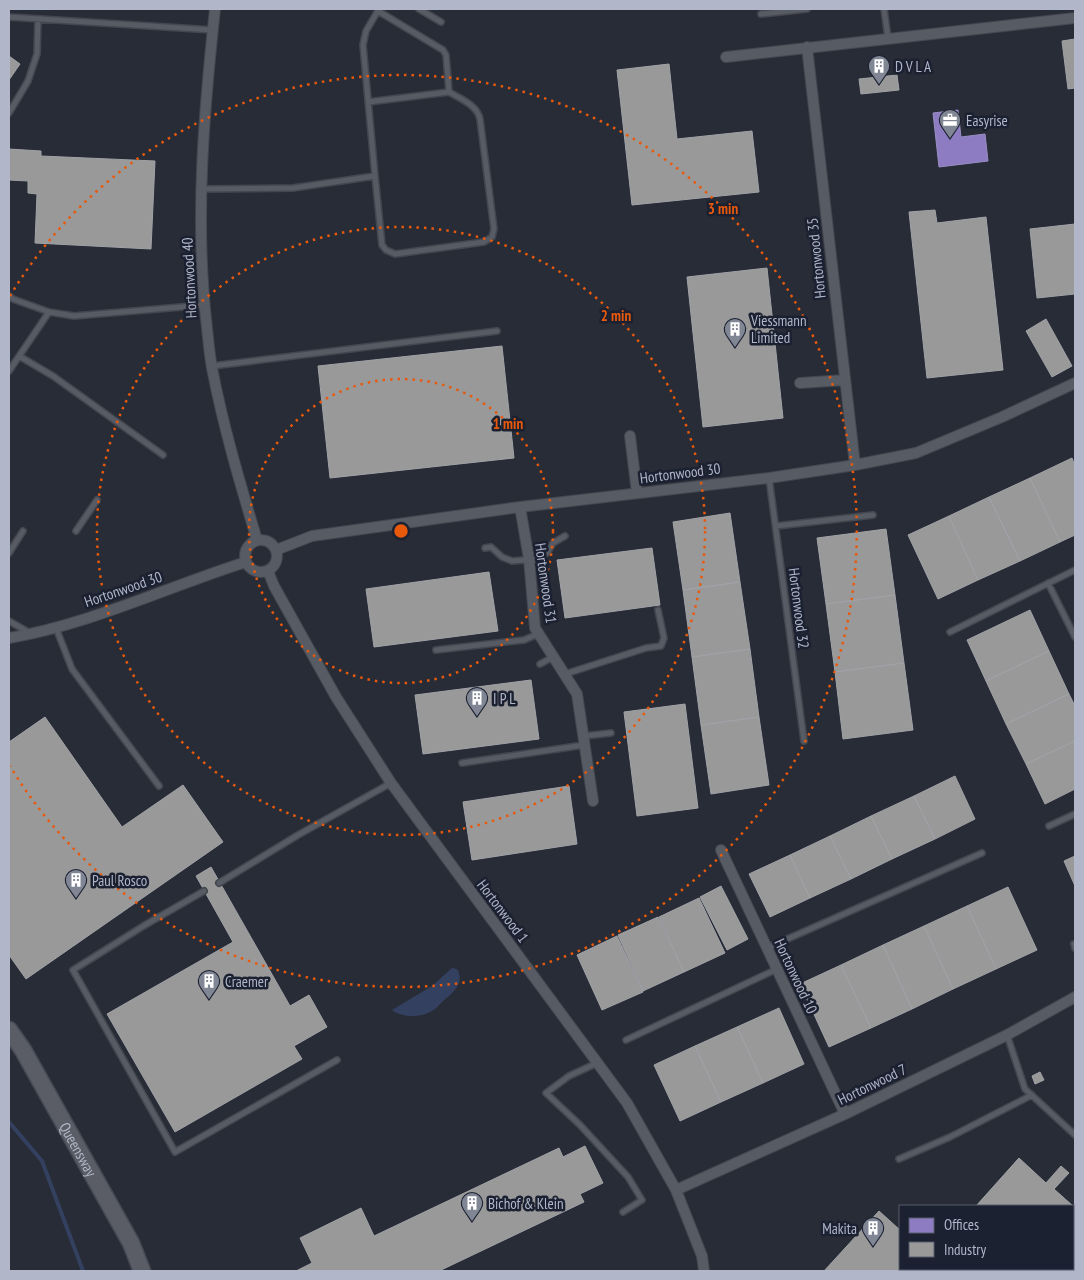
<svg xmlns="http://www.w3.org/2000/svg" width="1084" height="1280" font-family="'PT Sans Narrow',sans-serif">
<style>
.water{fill:#344060}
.offices{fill:#8e7cc3;stroke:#988ec4}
.industry{fill:#999;stroke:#a0a2a7}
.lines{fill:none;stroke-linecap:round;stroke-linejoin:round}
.stream{stroke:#344060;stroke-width:4}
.service-casing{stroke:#44474f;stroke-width:8}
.minor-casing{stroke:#44474f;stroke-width:12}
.primary-casing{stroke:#454953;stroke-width:19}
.service{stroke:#575b64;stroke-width:5}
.minor{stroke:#575b64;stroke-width:10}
.primary{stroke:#5a5d66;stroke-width:16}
.ring{fill:none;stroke:#e8590c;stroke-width:2.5;stroke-dasharray:2.5 5}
.labels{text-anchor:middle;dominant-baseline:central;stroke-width:5;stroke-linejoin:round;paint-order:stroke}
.poi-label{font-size:15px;fill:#b1b7c8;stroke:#1b2131;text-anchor:start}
.street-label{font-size:15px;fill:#b1b7c8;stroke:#1b2131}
.centre{fill:#e8590c;stroke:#1b2131;stroke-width:2.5}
.ring-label{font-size:15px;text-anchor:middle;font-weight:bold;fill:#e8590c;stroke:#1b2131;stroke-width:5;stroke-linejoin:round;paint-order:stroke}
</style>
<rect width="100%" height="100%" fill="#282c36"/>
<path class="water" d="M452,968L457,969C466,984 451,994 441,1003C438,1006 436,1009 432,1011C420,1018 403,1018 392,1010L432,986Z"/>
<path class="offices" d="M958,110L961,137L985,134L988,161L939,167L933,113Z"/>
<path class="industry" d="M1075,39V88L1068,89L1062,41Z
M9,56L20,64L9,80Z
M669,64L677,139L752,131L759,192L632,205L617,70Z
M897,75L899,90L861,94L859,79Z
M9,149L41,151V156L155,161L151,249L35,243L37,194L28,193V181L9,180Z
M935,210L937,223L986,217L1003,370L927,378L909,212Z
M1075,224V294L1037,298L1030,229Z
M767,268L783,418L703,427L687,277Z
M1046,319L1072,366L1052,377L1026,331Z
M502,346L514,458L330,478L318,366Z
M1072,458L1075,466V535L1060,542L1030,478Z
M1030,478L1060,542L1020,561L989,497Z
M989,497L1020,561L978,580L949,516Z
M730,513L740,582L683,590L673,522Z
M949,516L978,580L938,599L908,535Z
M886,529L895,595L826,604L817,538Z
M652,548L660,605L565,618L557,560Z
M489,572L498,631L374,647L366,589Z
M740,582L750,649L692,657L683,590Z
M895,595L904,663L835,672L826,604Z
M1030,610L1049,651L986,681L967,640Z
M750,649L759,717L701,725L692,657Z
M1049,651L1069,694L1006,724L986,681Z
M904,663L913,730L843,739L835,672Z
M531,680L539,739L423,754L415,695Z
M1069,694L1075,706V741L1026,764L1006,724Z
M685,704L698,808L637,816L624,712Z
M45,717L122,827L183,785L223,842L26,979L9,955V742Z
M759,717L769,785L711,794L701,725Z
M1075,741V789L1045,804L1026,764Z
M955,776L975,819L935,839L914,796Z
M569,786L577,844L472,860L463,802Z
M914,796L935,839L892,859L871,816Z
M871,816L892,859L851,879L830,836Z
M830,836L851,879L810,898L790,855Z
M790,855L810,898L770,917L749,874Z
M1075,856V886L1064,861Z
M211,867L290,1006L309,995L327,1027L294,1046L302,1059L175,1132L107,1014L233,942L196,876Z
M721,886L748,939L727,950L700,897Z
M1008,887L1037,950L996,969L967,906Z
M699,898L725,953L684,972L659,917Z
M967,906L996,969L953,989L924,926Z
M658,917L684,972L643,991L618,935Z
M924,926L953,989L912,1009L883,945Z
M617,936L643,992L602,1010L577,955Z
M883,945L912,1009L871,1028L841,965Z
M841,965L871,1028L829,1047L800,984Z
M779,1008L804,1064L763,1083L737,1027Z
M737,1027L763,1083L721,1102L695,1046Z
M695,1046L721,1102L680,1121L654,1065Z
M1040,1072L1044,1080L1035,1084L1032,1076Z
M585,1146L603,1183L580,1194L584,1202L439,1271H296L312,1263L300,1238L361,1208L374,1236L559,1148L563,1157Z
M1019,1158L1046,1183L1061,1166L1069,1173L1054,1189L1073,1206H976Z
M1073,1206L1075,1209V1271H824L879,1211L900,1230V1269H1073Z"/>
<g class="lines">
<path class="stream" d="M9,1122L42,1161L83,1271"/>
<g class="service-casing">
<path id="service" d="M419,9L441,22
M884,9L888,38
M761,14L807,9
M9,17L213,30
M368,102L449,92L446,55L443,50L378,11
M9,113L28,81L37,54L38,19
M375,176L363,45L366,31L379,9
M202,189L293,188L375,176L382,245L386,250L395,254L484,242L492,237L494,229L480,119C477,105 461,99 449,92
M9,296L13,299L49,312L74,316L205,305
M19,356L53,376L163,455
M212,366L497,331
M9,371L49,312
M769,478L804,741
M776,526L873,515
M76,531L97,500
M485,548L491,547L502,557L512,561L538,559L547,553L553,543L565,536
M9,553L23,531
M1048,583L1075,637
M9,621L30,633
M56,628L72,669L159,786
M950,632L1075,570
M436,650L524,640L538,634
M540,664L553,657
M565,674L646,648L661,646L664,638L658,610
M584,736L611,733
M462,763L584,745
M1049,826L1075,814
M219,883L298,835L391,783
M204,891L145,925L73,970L175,1152L337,1060
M1074,944L1075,948
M767,948L982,853
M1007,1035L1025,1089L1075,1135
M626,1040L777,969
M597,1063L569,1076L546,1093L580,1125L628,1177L642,1200L623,1212
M899,1159L950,1137L1032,1095"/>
</g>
<g class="minor-casing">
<path id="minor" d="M215,9C204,111 195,216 206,319C208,335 209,352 212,368C223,426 240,483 257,540
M807,47L855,465
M726,57L1075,18
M800,383L845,380
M630,436L637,493
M520,507L529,559L535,628L577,694L593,801
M245 556a16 16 0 1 1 32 0a16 16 0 1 1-32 0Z
M276,550L312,536L520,507L769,478L855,465L916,453L1002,417L1075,383
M268,571L274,586L336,697L391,783L627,1103L676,1190L702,1256L704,1271
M9,638C91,624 167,587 246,562
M721,850L845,1114
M676,1190L845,1114L1007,1035L1075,997"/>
</g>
<g class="primary-casing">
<g id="primary">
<path id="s1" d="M9,1030L23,1050L131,1243L142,1271"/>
</g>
</g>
<use href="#service" class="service"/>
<use href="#minor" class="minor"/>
<use href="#primary" class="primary"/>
</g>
<g class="ring">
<circle cx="401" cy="531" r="152"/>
<circle cx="401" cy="531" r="304"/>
<path d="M10 296A456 456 0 1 1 10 766"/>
</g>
<defs>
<g id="building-pin" transform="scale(1.125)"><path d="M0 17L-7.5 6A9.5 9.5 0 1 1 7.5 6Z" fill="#818695" stroke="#1b2131"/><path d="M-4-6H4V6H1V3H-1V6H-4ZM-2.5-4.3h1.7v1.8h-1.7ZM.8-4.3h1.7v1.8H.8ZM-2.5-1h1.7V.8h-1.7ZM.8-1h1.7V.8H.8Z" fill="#fff"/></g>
<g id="office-pin" transform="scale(1.125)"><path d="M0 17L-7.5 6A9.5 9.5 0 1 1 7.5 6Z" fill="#818695" stroke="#1b2131"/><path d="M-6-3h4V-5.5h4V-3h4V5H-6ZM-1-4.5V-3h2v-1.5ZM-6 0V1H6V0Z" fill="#fff"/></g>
</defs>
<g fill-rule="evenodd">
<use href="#building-pin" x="879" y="66"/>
<use href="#office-pin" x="950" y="120"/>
<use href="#building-pin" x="735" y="329"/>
<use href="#building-pin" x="477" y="698"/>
<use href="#building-pin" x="76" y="880"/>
<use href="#building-pin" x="209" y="981"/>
<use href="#building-pin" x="472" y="1203"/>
<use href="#building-pin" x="873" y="1228"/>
</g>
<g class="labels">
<g class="poi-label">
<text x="895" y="66">D V L A</text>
<text x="966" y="120">Easyrise</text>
<text x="751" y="320">Viessmann<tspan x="751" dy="17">Limited</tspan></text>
<text x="493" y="698">I P L</text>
<text x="92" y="880">Paul Rosco</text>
<text x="225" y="981">Craemer</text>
<text x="488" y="1203">Bichof &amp; Klein</text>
<text x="857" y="1228" text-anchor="end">Makita</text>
</g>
<g class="street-label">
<text transform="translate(816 258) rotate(-96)">Hortonwood 35</text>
<text transform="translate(189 278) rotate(-93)">Hortonwood 40</text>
<text transform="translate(680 473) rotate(-7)">Hortonwood 30</text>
<text transform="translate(546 583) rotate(82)">Hortonwood 31</text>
<text transform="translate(123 589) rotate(-19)">Hortonwood 30</text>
<text transform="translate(799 608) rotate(83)">Hortonwood 32</text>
<text transform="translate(503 911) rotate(53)">Hortonwood 1</text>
<text transform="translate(796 976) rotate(65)">Hortonwood 10</text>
<text transform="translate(872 1084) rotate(-26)">Hortonwood 7</text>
<text stroke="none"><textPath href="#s1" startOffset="138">Queensway</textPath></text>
</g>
</g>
<circle cx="401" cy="531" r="8" class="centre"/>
<g class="ring-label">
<text x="723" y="214">3 min</text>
<text x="616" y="321">2 min</text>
<text x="508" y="429">1 min</text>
</g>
<rect width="1084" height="1280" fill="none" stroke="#b1b7c8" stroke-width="20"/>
<rect x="899" y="1205" width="175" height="65" fill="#1b2131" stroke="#575d6d"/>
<rect x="909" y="1218" width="25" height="15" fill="#8e7cc3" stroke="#575d6d"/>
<text x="944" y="1230" font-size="15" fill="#b1b7c8">Offices</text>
<rect x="909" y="1242" width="25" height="15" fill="#999999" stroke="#575d6d"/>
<text x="944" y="1255" font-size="15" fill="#b1b7c8">Industry</text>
</svg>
